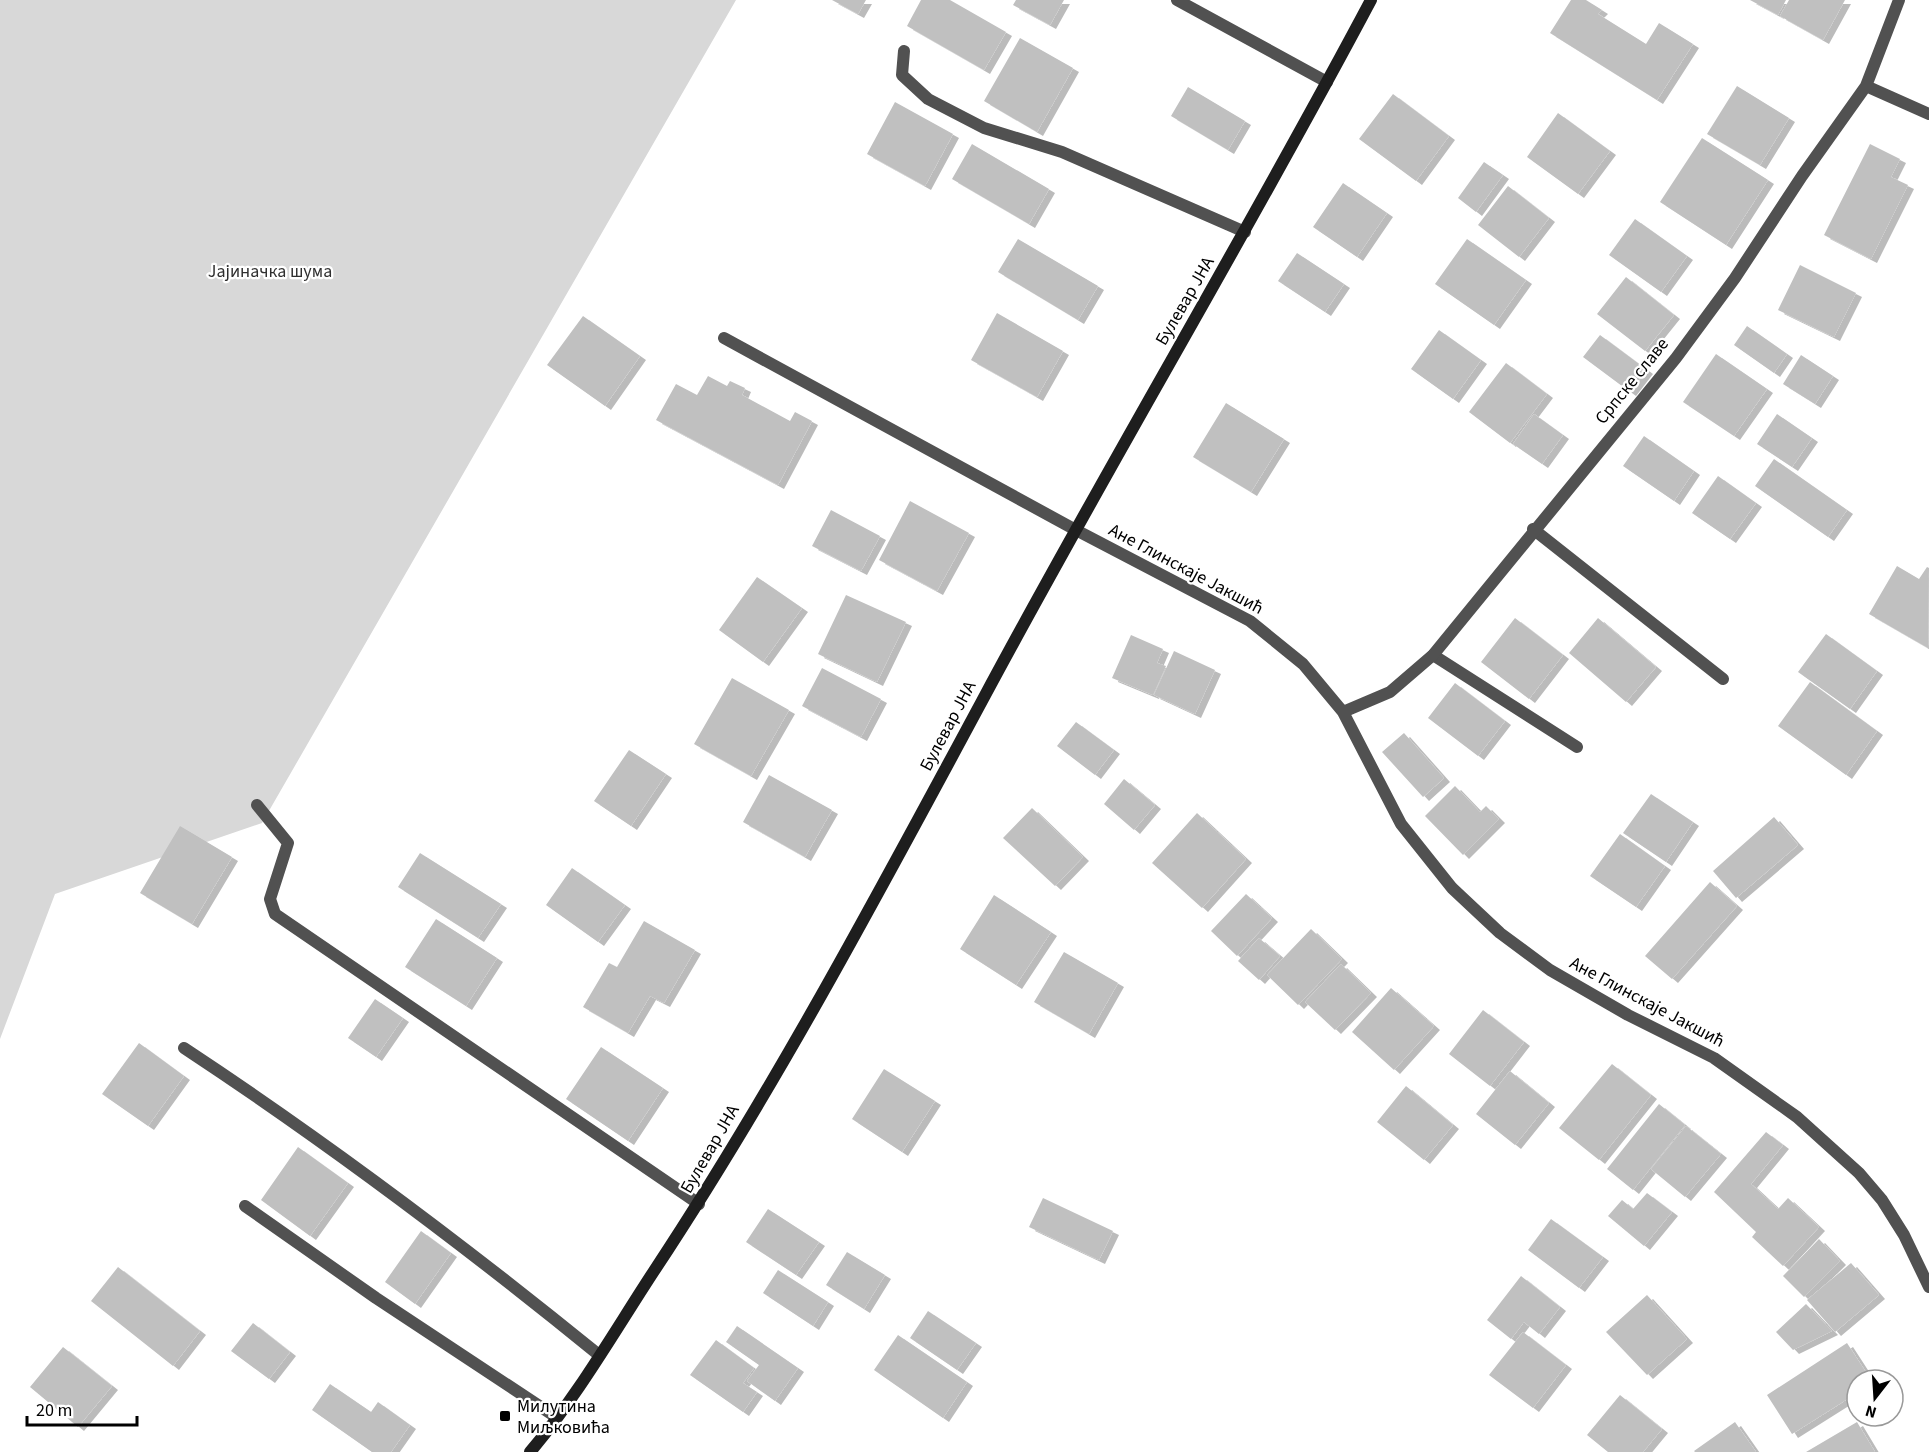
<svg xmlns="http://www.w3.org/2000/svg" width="1929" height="1452" font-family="'Source Sans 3',sans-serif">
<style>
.green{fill:#d8d8d8}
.building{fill:#c0c0c0;filter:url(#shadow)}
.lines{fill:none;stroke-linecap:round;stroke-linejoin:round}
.lane{stroke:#515151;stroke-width:12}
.street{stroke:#515151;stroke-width:12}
.secondary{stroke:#1e1e1e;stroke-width:12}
.poi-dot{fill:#000;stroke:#fff;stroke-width:2}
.labels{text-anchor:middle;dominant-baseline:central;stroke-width:4.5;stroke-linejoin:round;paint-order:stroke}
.park-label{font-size:18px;fill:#2f2f2f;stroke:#fff}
.street-label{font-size:18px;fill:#000;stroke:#fff}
.poi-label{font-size:18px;fill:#000;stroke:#fff;text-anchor:start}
</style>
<defs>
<filter id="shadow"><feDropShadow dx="6" dy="4" stdDeviation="0" flood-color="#0004"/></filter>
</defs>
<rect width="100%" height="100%" fill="#fff"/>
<path class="green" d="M0,0H736L262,823L55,894L0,1039Z"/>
<path class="building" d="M832,0H866L858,14Z
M921,0H950L1006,32L984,70L907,26Z
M1016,0H1064L1050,25L1013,5Z
M1571,0H1586L1602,10L1598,14L1646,44L1659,23L1693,44L1657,100L1550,33Z
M1750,0H1786L1778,15Z
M1789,0H1845L1823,40L1780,16Z
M1020,38L1073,68L1037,132L984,101Z
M1737,86L1789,118L1760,165L1707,134Z
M1188,87L1245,121L1228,150L1171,116Z
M1393,94L1449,136L1416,181L1359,139Z
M895,102L953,134L925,186L867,154Z
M1558,113L1610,151L1578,194L1527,157Z
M1702,138L1768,180L1726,245L1660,202Z
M972,144L1049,189L1029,224L952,179Z
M1870,144L1900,159L1891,177L1908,185L1871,259L1824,235Z
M1484,162L1503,175L1476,212L1458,198Z
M1343,183L1387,213L1357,257L1313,227Z
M1508,186L1549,218L1519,257L1478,225Z
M1635,219L1687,256L1661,292L1609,255Z
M1018,239L1098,286L1078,320L998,272Z
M1467,239L1526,280L1494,325L1435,284Z
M1297,253L1344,284L1325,312L1278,281Z
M1800,265L1856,293L1834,337L1778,310Z
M1626,277L1674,315L1645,351L1597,314Z
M997,313L1063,351L1037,397L971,360Z
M583,316L640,356L605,406L547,365Z
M1747,326L1787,354L1774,373L1734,345Z
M1439,330L1481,360L1453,399L1411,369Z
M1600,335L1647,370L1630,392L1583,357Z
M1716,354L1767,389L1734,436L1683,402Z
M1801,355L1833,376L1815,404L1783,384Z
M1506,363L1547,394L1510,443L1469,412Z
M708,376L727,386L730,381L745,388L742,395L790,421L795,412L812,421L778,485L656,420L676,384L697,395Z
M1226,403L1284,439L1251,492L1193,457Z
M1534,414L1563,435L1542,464L1513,444Z
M1777,414L1812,438L1792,467L1757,444Z
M1644,436L1694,471L1674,501L1623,466Z
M1774,459L1847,510L1828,537L1755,486Z
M1718,476L1756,503L1730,539L1692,513Z
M910,501L969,533L937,591L879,560Z
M831,510L880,536L861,571L812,546Z
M1897,566L1919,579L1927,567L1929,568L1928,648L1869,614Z
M757,577L802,608L763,662L719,630Z
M846,595L906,622L877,682L818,654Z
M1515,618L1563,655L1529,699L1481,662Z
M1598,618L1656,667L1626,702L1569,653Z
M1826,634L1877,671L1850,709L1798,672Z
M1131,635L1163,649L1157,663L1166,666L1153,695L1112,678Z
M1174,651L1215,670L1195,714L1154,695Z
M822,668L881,699L861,737L802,706Z
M732,678L789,710L751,776L694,744Z
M1810,682L1877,731L1846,775L1778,726Z
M1455,683L1505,721L1478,756L1428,718Z
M1076,722L1114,750L1095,775L1057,746Z
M1404,733L1444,778L1423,797L1382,752Z
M629,750L666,774L631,826L594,801Z
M769,775L832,810L805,857L743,822Z
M1124,779L1155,805L1134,830L1104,804Z
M1455,786L1480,812L1486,806L1499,819L1463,855L1425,816Z
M1651,794L1693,822L1666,862L1623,833Z
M1032,808L1083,857L1055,886L1003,838Z
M1197,813L1246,859L1202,908L1152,863Z
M1774,817L1798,845L1736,898L1713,871Z
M180,826L232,857L192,924L140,893Z
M1620,834L1665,866L1636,907L1590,876Z
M420,853L501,904L478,938L398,887Z
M572,868L625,905L598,942L546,905Z
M1710,882L1737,906L1672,979L1645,956Z
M1246,894L1272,918L1237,956L1211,931Z
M994,895L1051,932L1016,985L960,949Z
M436,919L497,958L466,1006L405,967Z
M644,921L695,950L664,1003L650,996L628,1033L583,1007L609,963L617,967Z
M1311,929L1342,959L1298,1005L1267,975Z
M1259,938L1280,956L1259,980L1238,961Z
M1064,952L1118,983L1089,1034L1034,1002Z
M1341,964L1371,993L1335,1030L1305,1002Z
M1391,988L1434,1026L1394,1070L1352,1032Z
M375,999L403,1018L376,1057L348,1038Z
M1483,1010L1524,1042L1490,1086L1449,1054Z
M139,1043L184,1076L148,1126L102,1094Z
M601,1047L663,1088L628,1141L566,1099Z
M1612,1064L1651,1095L1599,1160L1559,1128Z
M884,1069L935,1101L902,1152L852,1119Z
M1510,1071L1549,1103L1515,1145L1476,1114Z
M1406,1086L1453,1125L1424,1160L1377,1122Z
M1659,1104L1685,1125L1633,1190L1607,1169Z
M1686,1126L1721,1154L1685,1197L1651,1169Z
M1766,1132L1783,1145L1751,1184L1778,1209L1788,1198L1819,1227L1783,1266L1752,1237L1756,1232L1714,1192Z
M298,1147L348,1183L310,1236L261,1200Z
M1647,1193L1672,1212L1644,1246L1608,1216L1622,1200L1633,1209Z
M1043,1198L1113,1231L1099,1260L1029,1227Z
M768,1209L819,1242L796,1275L746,1242Z
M1551,1219L1603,1257L1579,1288L1528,1250Z
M421,1231L451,1253L415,1304L385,1282Z
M1819,1239L1840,1261L1804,1297L1783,1276Z
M847,1252L885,1275L864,1309L826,1285Z
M1851,1263L1879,1295L1835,1332L1807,1300Z
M118,1267L200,1331L173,1366L91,1301Z
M778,1270L828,1302L813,1326L763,1293Z
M1521,1276L1560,1307L1539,1334L1524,1322L1511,1339L1487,1320Z
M1647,1295L1687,1339L1647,1375L1606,1332Z
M1806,1304L1832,1331L1793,1350L1776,1332Z
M928,1311L976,1343L957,1370L910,1338Z
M253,1323L290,1352L269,1379L231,1351Z
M737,1326L798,1368L775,1401L747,1381L759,1365L726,1342Z
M1523,1332L1566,1365L1533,1408L1489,1375Z
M898,1335L967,1382L943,1418L874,1370Z
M716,1340L754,1368L743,1383L757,1392L743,1412L690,1375Z
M1847,1343L1871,1380H1857V1393L1792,1434L1767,1395Z
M63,1347L112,1386L78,1427L30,1387Z
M330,1384L371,1412L378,1402L410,1425L391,1452H372L312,1410Z
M1620,1395L1662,1429L1643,1452H1608L1587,1435Z
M1735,1422L1756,1452H1695L1694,1451Z
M1857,1422L1875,1452H1806Z"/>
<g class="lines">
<path class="lane" d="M1177,0L1327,82
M904,51L902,75L928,99L984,128L1062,152L1245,232
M724,338L1074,529
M1533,529L1723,679
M1433,655L1577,747
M257,805L288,843L270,899L275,914L699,1204
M184,1048C328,1143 465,1246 599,1355
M245,1206L376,1298L556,1417"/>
<path class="street" d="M1866,86L1929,114
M1074,529L1250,621L1303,664L1343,712L1401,824L1452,888L1500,933L1550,970L1628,1015L1714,1058L1797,1117L1859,1173L1882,1200L1904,1235L1929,1287
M1343,712L1390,692L1433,655L1676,358L1735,278L1802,176L1866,86L1899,0"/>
<path class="secondary" d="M530,1452C577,1397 614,1332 654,1271C775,1088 878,894 982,701C1108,465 1246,236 1371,0"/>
</g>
<rect class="poi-dot" x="499" y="1410" width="12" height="12" rx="3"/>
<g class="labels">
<g class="park-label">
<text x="270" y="271">Јајиначка шума</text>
</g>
<g class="street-label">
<text transform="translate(1185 301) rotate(-60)">Булевар ЈНА</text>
<text transform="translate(1632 381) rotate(-51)">Српске славе</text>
<text transform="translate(1186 569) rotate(28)">Ане Глинскаје Јакшић</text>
<text transform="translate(948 726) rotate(-62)">Булевар ЈНА</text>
<text transform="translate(1647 1002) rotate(28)">Ане Глинскаје Јакшић</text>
<text transform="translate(710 1149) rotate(-60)">Булевар ЈНА</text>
</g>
<g class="poi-label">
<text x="517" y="1406">Милутина<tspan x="517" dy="21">Миљковића</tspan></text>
</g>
</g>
<g transform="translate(1875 1398) rotate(197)"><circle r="28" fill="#ffffff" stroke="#999999" stroke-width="1.5"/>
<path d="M0-4.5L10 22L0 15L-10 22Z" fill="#000000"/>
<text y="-9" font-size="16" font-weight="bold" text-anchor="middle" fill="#000000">N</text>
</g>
<path d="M27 1416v9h110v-9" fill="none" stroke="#000000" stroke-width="3"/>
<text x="36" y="1416" font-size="18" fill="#000000" stroke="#ffffff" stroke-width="4.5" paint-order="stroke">20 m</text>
</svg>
